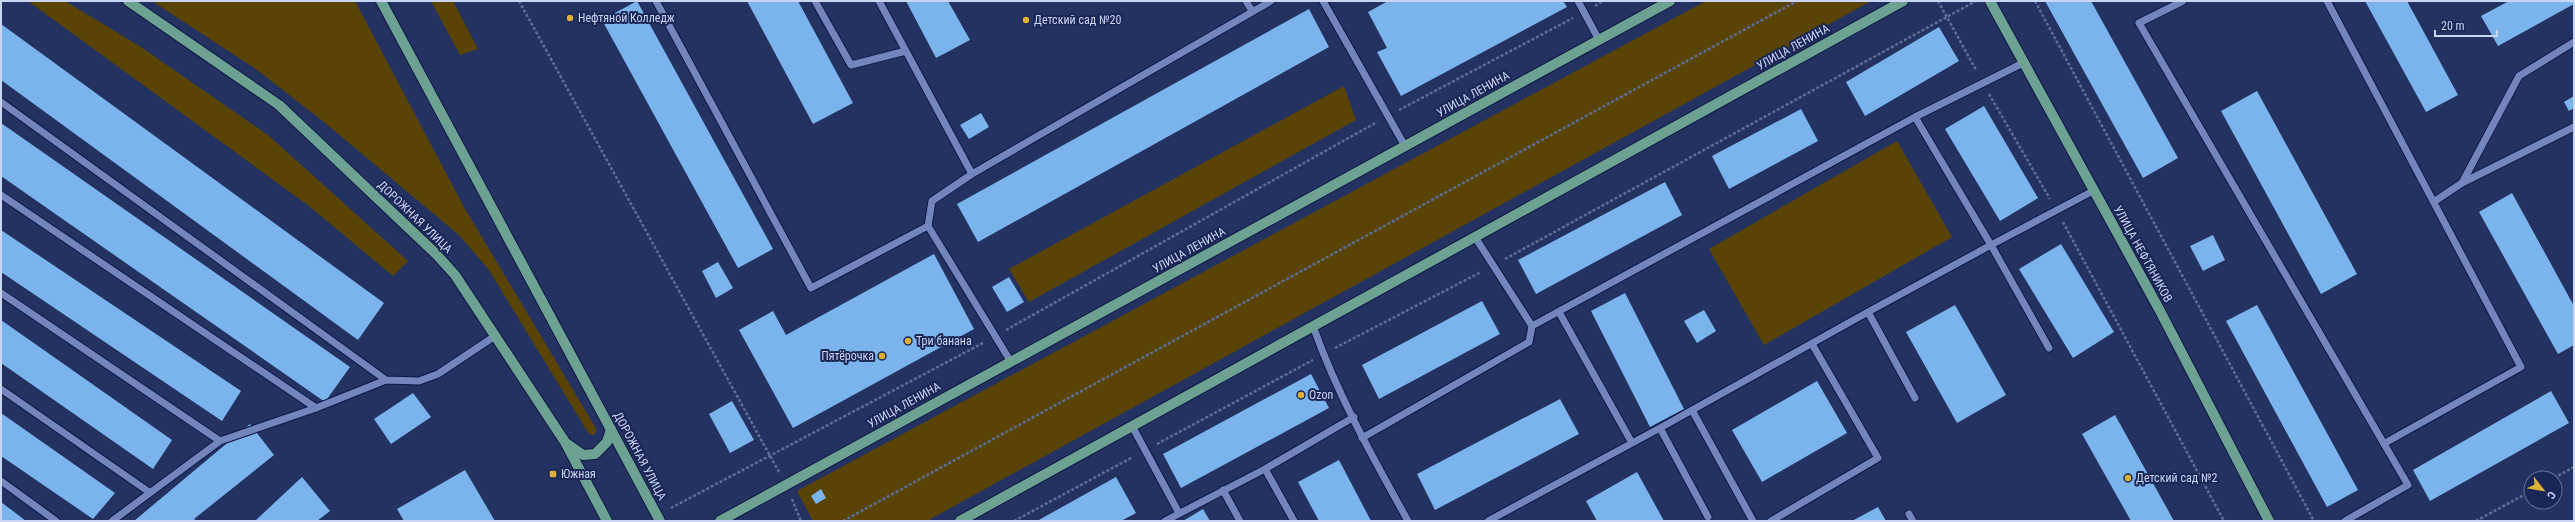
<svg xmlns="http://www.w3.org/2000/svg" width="2575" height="522" font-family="'Roboto Condensed',sans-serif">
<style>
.green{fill:#594406}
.building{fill:#7bb4ec}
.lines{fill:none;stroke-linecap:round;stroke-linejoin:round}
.minor-casing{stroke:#0d1845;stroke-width:9}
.major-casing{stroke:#0d1845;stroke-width:12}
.path{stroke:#606d96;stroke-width:2.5;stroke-dasharray:3 2;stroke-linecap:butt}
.minor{stroke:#7286bd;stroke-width:7}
.major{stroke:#6da292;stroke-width:10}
.poi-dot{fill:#ddb133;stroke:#1a2756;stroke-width:1.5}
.labels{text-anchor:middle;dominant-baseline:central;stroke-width:4;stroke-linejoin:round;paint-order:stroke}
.poi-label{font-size:12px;fill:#cad5f3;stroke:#1a2756;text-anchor:start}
.street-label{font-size:12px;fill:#cad5f3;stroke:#1a2756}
</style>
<rect width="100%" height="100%" fill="#233261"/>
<path class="green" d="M28,1H65L141,47L268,135L408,261L393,276L309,206Z
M152,1H355L464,207L597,430L594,435L589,434L489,270L459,235L324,122L257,70Z
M431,1H453L478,49L460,55Z
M1706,1H1871L927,521H813L797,491Z
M1344,86L1356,120L1029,302L1009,269Z
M1897,141L1952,237L1764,345L1709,249Z"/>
<path class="building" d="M637,1L773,249L738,268L602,20Z
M747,1H798L853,103L813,124Z
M906,1H948L970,40L936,58Z
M1388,1H1563L1567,7L1401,96L1377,52L1387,48L1368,12Z
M2045,1H2091L2178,158L2143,178Z
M2365,1H2407L2458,95L2426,112Z
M2509,1H2574V4L2498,46L2481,16Z
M1309,9L1329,47L978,242L957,204Z
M1,24L384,303L358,340L1,80Z
M1939,27L1959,61L1865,116L1846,82Z
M2257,91L2357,274L2321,294L2221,111Z
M2574,96V108L2569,111L2564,102Z
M1984,106L2038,198L2000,221L1945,129Z
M1801,109L1818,141L1729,189L1712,156Z
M981,113L989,127L969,139L960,125Z
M1,123L350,367L325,402L1,176Z
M1665,182L1682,215L1536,294L1518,260Z
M2512,193L2574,306V345L2558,354L2479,212Z
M1,230L241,391L222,421L1,272Z
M2213,235L2225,260L2203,271L2190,246Z
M2061,244L2114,332L2073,358L2019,269Z
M934,254L974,329L793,428L739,330L773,311L786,335Z
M718,262L733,288L716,298L702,271Z
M1009,277L1024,302L1007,312L992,287Z
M1625,293L1684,409L1650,427L1591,311Z
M1482,301L1500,334L1379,399L1362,365Z
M1955,305L2006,395L1957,423L1906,332Z
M2257,305L2358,490L2327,507L2226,321Z
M1704,310L1716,331L1697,343L1684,321Z
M1,320L172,440L153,469L1,363Z
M1311,374L1329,408L1181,488L1163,454Z
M1817,381L1847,433L1762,482L1732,430Z
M2551,391L2569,423L2430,501L2413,470Z
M413,393L431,417L391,444L374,419Z
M1560,399L1579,434L1435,510L1417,474Z
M732,401L754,440L730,453L709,414Z
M1,413L115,493L93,519L1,456Z
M2115,415L2174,521H2131L2082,434Z
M250,424L274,455L194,519L197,521H134Z
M1339,460L1371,521H1319L1298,482Z
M465,470L495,521H404L397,509Z
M1637,472L1664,521H1597L1586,501Z
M302,477L330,511L317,521H255Z
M1116,477L1136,513L1121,521H1037Z
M821,489L826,498L816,504L811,496Z
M1,502L26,521H1Z
M1878,507L1886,521H1852Z
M1203,509L1210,521H1183Z"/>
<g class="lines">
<g class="minor-casing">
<path id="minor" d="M656,1L811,288L928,226
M815,1L851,65L906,51
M879,1L972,174
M1246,1L1252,11
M1323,1L1405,146
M1578,1L1599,40
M2183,1L2139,23L2408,485L2345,521
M2327,1L2521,367L2385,443
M1,102L386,380
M1915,117L1991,245L2093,191
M2462,183L2519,76L2574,42
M1,195L316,408
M2435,201L2462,183L2574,127
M1475,237L1532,326L1915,117L2025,62
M1,293L220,441
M1559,312L1632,443
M1313,326C1337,394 1373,458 1408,521
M1011,362L928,226L932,201L972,174L1271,1
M1,389L149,492
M1915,398L1868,312L1991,245L2049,348
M1692,410L1753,521
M1132,426L1179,513
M1660,428L1708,517
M1362,438L1529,342L1532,326
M1,481L56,521
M1223,490L1240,521
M1909,514L1913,521
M112,521L220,441L316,408L386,380L419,381L438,374L495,336
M1165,521L1265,469
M1294,521L1265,469L1354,417
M1488,521L1660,428L1868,312
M1771,521L1878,458L1812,344"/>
</g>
<g class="major-casing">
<path id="major" d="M128,1L279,105L436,254L455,275L565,442L607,521
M381,1L660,521
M1990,1L2159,309L2269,521
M566,443L583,455L595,454L607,442L611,429
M720,521L1670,1
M960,521L1903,1"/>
</g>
<path class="path" d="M519,1L779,472
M1938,1L1976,70
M2035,1L2314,521
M1595,6L1603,1
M1989,94L2050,199
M1399,110L1573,18
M2063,222L2224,521
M1505,259L1976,1
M1006,330L1377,122
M1335,348L1481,272
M1157,444L1313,360
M2554,478L2574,467
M792,499L801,521
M671,508L983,343
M843,521L1797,1
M1014,521L1133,457
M2476,521L2531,491"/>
<use href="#minor" class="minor"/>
<use href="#major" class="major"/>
</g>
<g class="poi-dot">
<circle cx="570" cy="18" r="4"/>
<circle cx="1026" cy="20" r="4"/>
<circle cx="908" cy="341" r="4"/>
<circle cx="882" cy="356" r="4"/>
<circle cx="1301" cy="395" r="4"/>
<rect x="549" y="470" width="8" height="8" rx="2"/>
<circle cx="2128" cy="478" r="4"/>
</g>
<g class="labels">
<g class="poi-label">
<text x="578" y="18">Нефтяной Колледж</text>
<text x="1034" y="20">Детский сад №20</text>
<text x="916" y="341">Три банана</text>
<text x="874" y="356" text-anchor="end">Пятёрочка</text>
<text x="1309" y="395">Ozon</text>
<text x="561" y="474">Южная</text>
<text x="2136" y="478">Детский сад №2</text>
</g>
<g class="street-label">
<text transform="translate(1793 47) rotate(-29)">УЛИЦА ЛЕНИНА</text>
<text transform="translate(1473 94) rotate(-29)">УЛИЦА ЛЕНИНА</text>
<text transform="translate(415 217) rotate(44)">ДОРОЖНАЯ УЛИЦА</text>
<text transform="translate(1189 250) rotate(-29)">УЛИЦА ЛЕНИНА</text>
<text transform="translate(2143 254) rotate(61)">УЛИЦА НЕФТЯНИКОВ</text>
<text transform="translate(904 405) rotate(-29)">УЛИЦА ЛЕНИНА</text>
<text transform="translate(640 456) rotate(62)">ДОРОЖНАЯ УЛИЦА</text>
</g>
</g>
<rect width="2575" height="522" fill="none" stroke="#cad5f3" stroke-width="4"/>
<g transform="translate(2543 490) rotate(121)"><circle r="19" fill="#1a2756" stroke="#606d95"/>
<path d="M0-3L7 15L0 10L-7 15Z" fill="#ddb133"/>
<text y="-6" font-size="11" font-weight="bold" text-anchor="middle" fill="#cad5f3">С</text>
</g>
<path d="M2435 30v6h62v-6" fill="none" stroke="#cad5f3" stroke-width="2"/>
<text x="2441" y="30" font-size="12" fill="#cad5f3" stroke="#1a2756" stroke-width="3" paint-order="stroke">20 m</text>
</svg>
